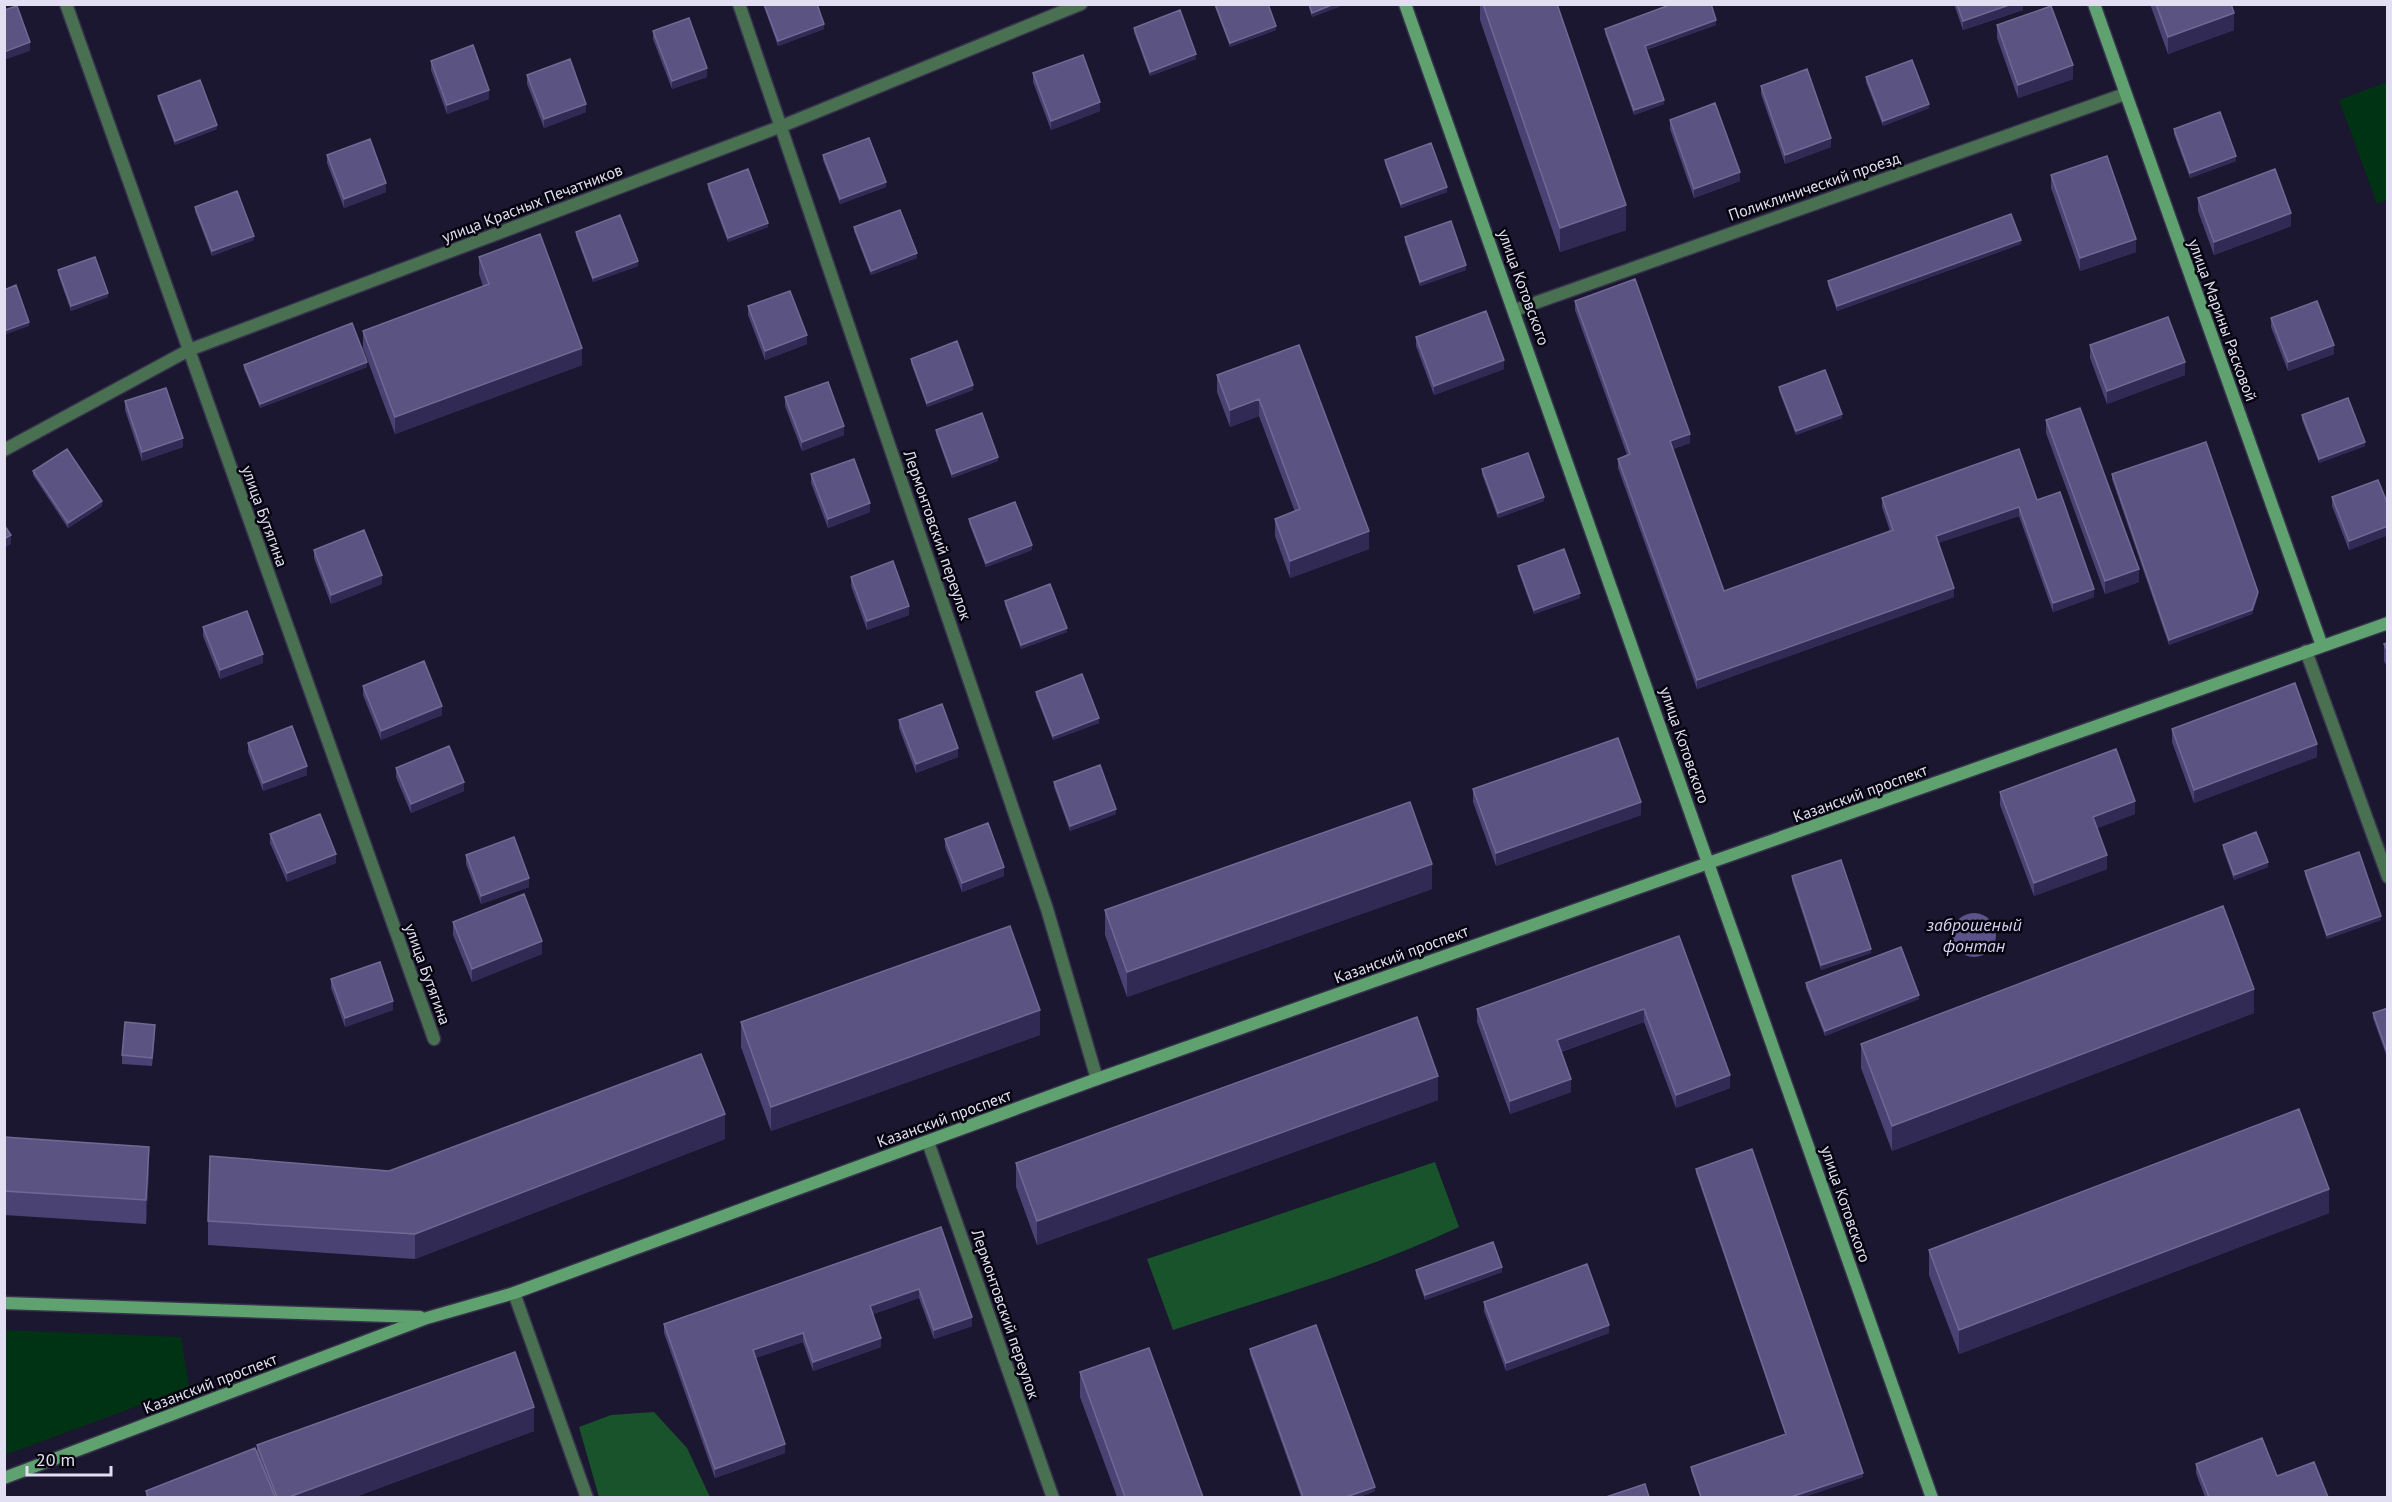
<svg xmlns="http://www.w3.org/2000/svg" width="2392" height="1502" font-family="'PT Sans',sans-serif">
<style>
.green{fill:#003313}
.forest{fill:#19532c}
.water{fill:#5c538c}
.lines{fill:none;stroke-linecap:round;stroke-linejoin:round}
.street-casing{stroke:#37334c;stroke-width:15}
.secondary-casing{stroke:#37334c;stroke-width:15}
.street{stroke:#487051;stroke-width:12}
.secondary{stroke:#5fa26f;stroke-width:12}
.wall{fill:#4b4274}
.shaded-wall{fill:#312a54}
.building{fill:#5b5382;stroke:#706993;stroke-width:1.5}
.labels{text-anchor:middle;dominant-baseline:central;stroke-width:5;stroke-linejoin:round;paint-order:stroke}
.street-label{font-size:16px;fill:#e1dff1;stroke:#06050f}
.water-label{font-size:18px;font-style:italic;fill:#d3cff2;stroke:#06050f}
</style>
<rect width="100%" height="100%" fill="#1b1731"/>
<path class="green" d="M2387,82V200L2377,204L2339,100Z
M5,1330L181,1337L189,1387L5,1455Z"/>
<path class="forest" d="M1435,1162L1459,1227C1368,1270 1269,1298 1173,1330L1147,1259Z
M654,1412L687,1448L710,1497H599L579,1427L611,1415Z"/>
<path class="water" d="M1952 935a22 22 0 1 1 44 0a22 22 0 1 1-44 0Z"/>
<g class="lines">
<g class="street-casing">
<path id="street" d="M66,4L434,1039
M739,4L1047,909L1097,1079
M1515,310L2125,94
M4,450L189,350L782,126L1081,4
M2306,651L2388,877
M928,1142L1053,1498
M514,1293L587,1498"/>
</g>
<g class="secondary-casing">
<path id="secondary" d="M1405,4L1932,1498
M2094,4L2322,646
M4,1303L420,1317
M4,1478L427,1318L514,1293L1097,1079L2388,623"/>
</g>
<use href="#street" class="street"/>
<use href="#secondary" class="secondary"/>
</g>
<path class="wall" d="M763,4H817L824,29L778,46Z
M1214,4H1268L1276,30L1230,47Z
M1308,4H1346L1312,17Z
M1480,4H1557L1626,230L1560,252L1480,20Z
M1954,4H2023V10L1963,30Z
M2150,4H2231L2234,30L2168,54Z
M1716,25L1646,50L1664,104L1634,115L1605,33V29Z
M1997,25L2073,79L2018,98L1997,38Z
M1134,28L1196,59L1150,76L1134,32Z
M653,31L707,77L672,89L653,39Z
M431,61L489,99L447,114L431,70Z
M1033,73L1100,111L1051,130L1033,82Z
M527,75L586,112L544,128L527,84Z
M1866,77L1929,108L1883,126L1866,82Z
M1761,86L1831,147L1785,164L1761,94Z
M158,96L217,129L175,145L158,100Z
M1670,120L1740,181L1694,198L1670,129Z
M2174,129L2236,161L2190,178L2174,134Z
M327,155L386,192L344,208L327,163Z
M823,155L886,187L840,204L823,160Z
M1385,160L1447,192L1401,208L1385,164Z
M2051,175L2136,252L2080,271L2051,188Z
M708,184L768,227L728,242L708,189Z
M2198,198L2291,226L2214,255L2198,211Z
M195,207L254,240L212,256L195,211Z
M854,227L917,258L871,275L854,231Z
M576,232L638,266L593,282L576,236Z
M1405,237L1466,270L1420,286L1405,242Z
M2021,244L1837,311L1828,285V281Z
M479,257L582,365L395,434L363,348V331L483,286L479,274Z
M58,270L108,297L71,311L58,274Z
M1575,301L1690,443L1673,449L1724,591L1890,531L1882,507V498L2037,500L2094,597L2053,612L2019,516L1938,543L1954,597L1697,689L1618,468V459L1627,455L1575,310Z
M748,306L807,344L765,360L748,315Z
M2271,318L2334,354L2288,371L2271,327Z
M1416,337L1504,369L1434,395L1416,346Z
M1299,345L1369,549L1290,578L1275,536V519L1295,512L1259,416L1230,427L1217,392V375Z
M2090,345L2185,375L2107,404L2090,358Z
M911,359L973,390L927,407L911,363Z
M244,365L367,367L260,408L244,369Z
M1779,387L1842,418L1796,435L1779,391Z
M785,397L844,435L802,451L785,406Z
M125,401L183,447L142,461L125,410Z
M2302,415L2365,446L2319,463L2302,420Z
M2046,420L2139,582L2105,594L2046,433Z
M936,430L998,461L952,478L936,434Z
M1482,469L1544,501L1498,518L1482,474Z
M33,471L102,506L68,528L33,475Z
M811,474L870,512L828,528L811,483Z
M2112,474L2258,596L2252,614L2169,645L2112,479Z
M2332,497L2388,505V535L2349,550L2332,506Z
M969,519L1032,550L986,567L969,523Z
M314,550L382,584L331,604L314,558Z
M1518,566L1580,598L1534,614L1518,570Z
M851,577L909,615L867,630L851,586Z
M1005,601L1067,632L1021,649L1005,605Z
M203,627L263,663L220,679L203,636Z
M2388,642V669L2384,661V644Z
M363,686L442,715L381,740L363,695Z
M1036,692L1099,723L1053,740L1036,696Z
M899,720L958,757L916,773L899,728Z
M2172,729L2317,757L2194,803L2172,742Z
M248,743L307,775L263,791L248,752Z
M396,768L464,791L411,813L396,777Z
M1054,782L1116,814L1070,831L1054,787Z
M1473,789L1641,815L1496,866L1473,802Z
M2000,792L2135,814L2097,828L2107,869L2034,896L2000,805Z
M270,834L336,863L287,882L270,843Z
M945,839L1004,876L962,892L945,847Z
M2223,845L2268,867L2234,880L2223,849Z
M466,855L529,887L481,904L466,864Z
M2305,871L2381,920L2327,939L2305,875Z
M1792,876L1871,953L1821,970L1792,881Z
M1432,889L1127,997L1105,935V910Z
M453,922L542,954L472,982L453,935Z
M1679,936L1730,1088L1676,1108L1644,1022L1561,1052L1571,1092L1510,1114L1477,1022V1009Z
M331,979L393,1010L345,1027L331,988Z
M1806,983L1919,999L1825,1036L1806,988Z
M2388,1008V1060L2373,1018V1013Z
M2254,1013L1892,1151L1861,1068V1044Z
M741,1022L1040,1035L771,1131L741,1047Z
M155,1034L152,1066L122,1064V1055Z
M1438,1100L1037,1245L1016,1187V1163Z
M4,1137L149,1171L146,1224L4,1215Z
M725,1139L415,1259L208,1245V1221Z
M1696,1169L1863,1477L1804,1497H1700L1691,1471V1467L1785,1434L1696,1173Z
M2329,1213L1959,1354L1929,1275V1250Z
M941,1227L972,1326L934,1339L919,1298L873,1314L881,1347L813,1371L803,1342L755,1358L785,1453L715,1478L664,1333V1324Z
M1416,1270L1502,1272L1425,1300L1416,1275Z
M1484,1302L1609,1333L1506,1371L1484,1311Z
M1250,1349L1375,1491L1359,1497H1301L1250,1354Z
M1080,1372L1203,1497H1117L1080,1397Z
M534,1431L355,1497H146V1491L257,1453V1445Z
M2196,1464L2277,1476L2328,1497H2205L2196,1473Z"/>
<path class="shaded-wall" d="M1334,4H1346L1312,17V13Z
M2012,4H2023V10L1963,30V21Z
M2234,13V30L2168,54V37Z
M1716,20V25L1645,50V46Z
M824,24V29L778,46V41Z
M1276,26V30L1230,47V43Z
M30,42V51L4,60V52Z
M1196,54V59L1150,76V72Z
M2073,65V79L2018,98V85Z
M707,68V77L672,89V81Z
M489,90V99L447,114V105Z
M1664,100V104L1634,115V110Z
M1100,102V111L1051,130V121Z
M586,104V112L544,128V119Z
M1929,104V108L1883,126V121Z
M217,125V129L175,145V141Z
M1831,138V147L1785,164V155Z
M2236,156V161L2190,178V173Z
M1740,172V181L1694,198V189Z
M886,182V187L840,204V199Z
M386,183V192L344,208V199Z
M1447,187V192L1401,208V204Z
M1626,205V230L1560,252V228Z
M2291,213V226L2214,255V242Z
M768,223V227L728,242V238Z
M254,236V240L212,256V251Z
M2136,239V252L2080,271V258Z
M2021,240V244L1837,311V306Z
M917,253V258L871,275V271Z
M638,261V266L593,282V278Z
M1466,265V270L1420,286V282Z
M108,293V297L71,311V306Z
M29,322V326L4,335V331Z
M807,335V344L765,360V351Z
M2334,345V354L2288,371V362Z
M582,348V365L395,434V417Z
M1504,360V369L1434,395V386Z
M367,362V367L260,408V404Z
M2185,362V375L2107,404V391Z
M973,385V390L927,407V403Z
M1259,399V416L1230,427V410Z
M1842,414V418L1796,435V431Z
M844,426V435L802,451V442Z
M1690,434V443L1670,450V441Z
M183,438V447L142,461V452Z
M2365,442V446L2319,463V459Z
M998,457V461L952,478V474Z
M1544,497V501L1498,518V513Z
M102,501V506L68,528V523Z
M870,503V512L828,528V519Z
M2019,507V516L1936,544V536Z
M2388,526V535L2349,550V541Z
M1369,531V549L1290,578V561Z
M11,535V544L4,548V539Z
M1032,545V550L986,567V563Z
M2139,569V582L2105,594V581Z
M382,575V584L331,604V595Z
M1954,588V597L1697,689V680Z
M2094,589V597L2053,612V603Z
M2258,592V596L2252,614L2169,645V640Z
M1580,593V598L1534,614V610Z
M909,606V615L867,630V621Z
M1067,628V632L1021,649V645Z
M263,654V663L220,679V670Z
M442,706V715L381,740V731Z
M1099,718V723L1053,740V736Z
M2317,744V757L2194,803V790Z
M958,748V757L916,773V764Z
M307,766V775L263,791V783Z
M464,782V791L411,813V804Z
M2135,801V814L2093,830V817Z
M1641,802V815L1496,866V853Z
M1116,809V814L1070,831V826Z
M336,854V863L287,882V873Z
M2107,855V869L2034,896V883Z
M2268,862V867L2234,880V875Z
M1432,864V889L1127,997V972Z
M1004,867V876L962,892V883Z
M529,878V887L481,904V896Z
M2381,916V920L2327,939V935Z
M542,941V954L472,982V969Z
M1871,949V953L1821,970V965Z
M2254,989V1013L1892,1151V1126Z
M1919,995V999L1825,1036V1031Z
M393,1001V1010L345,1027V1018Z
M1644,1009V1022L1557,1053V1040Z
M1040,1010V1035L771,1131V1107Z
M1730,1075V1088L1676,1108V1095Z
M1438,1076V1100L1037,1245V1221Z
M1571,1079V1092L1510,1114V1101Z
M725,1114V1139L415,1259V1234Z
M149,1147V1171L146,1224V1200Z
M2329,1189V1213L1959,1354V1330Z
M1502,1267V1272L1425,1300V1295Z
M919,1289V1298L870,1315V1306Z
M972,1317V1326L934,1339V1330Z
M1609,1325V1333L1506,1371V1363Z
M803,1333V1342L753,1359V1350Z
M881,1338V1347L813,1371V1362Z
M534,1407V1431L355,1497H289Z
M785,1444V1453L715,1478V1469Z
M1863,1473V1477L1804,1497H1791Z
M1375,1487V1491L1359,1497H1346Z"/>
<path class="building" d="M764,4H817L824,24L778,41Z
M1215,4H1268L1276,26L1230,43Z
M1309,4H1334L1312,13Z
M1483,4H1557L1626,205L1560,228Z
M1672,4H1711L1716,20L1645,46L1664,100L1634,110L1605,29Z
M1957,4H2012L1963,21Z
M2156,4H2231L2234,13L2168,37Z
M17,6L30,42L4,52V10Z
M2051,6L2073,65L2018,85L1997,25Z
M1180,10L1196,54L1150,72L1134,28Z
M689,18L707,68L672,81L653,31Z
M473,45L489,90L447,105L431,61Z
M1083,55L1100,102L1051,121L1033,73Z
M570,59L586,104L544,119L527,75Z
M1912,60L1929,104L1883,121L1866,77Z
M1807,69L1831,138L1785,155L1761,86Z
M200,80L217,125L175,141L158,96Z
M1715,103L1740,172L1694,189L1670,120Z
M2220,112L2236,156L2190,173L2174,129Z
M869,138L886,182L840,199L823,155Z
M370,139L386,183L344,199L327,155Z
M1431,143L1447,187L1401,204L1385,160Z
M2107,156L2136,239L2080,258L2051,175Z
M748,169L768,223L728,238L708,184Z
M2275,169L2291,213L2214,242L2198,198Z
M237,191L254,236L212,251L195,207Z
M900,210L917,253L871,271L854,227Z
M2011,214L2021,240L1837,306L1828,281Z
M620,215L638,261L593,278L576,232Z
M1451,221L1466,265L1420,282L1405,237Z
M540,234L582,348L395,417L363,331L489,284L479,257Z
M95,257L108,293L71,306L58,270Z
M1635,279L1690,434L1670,441L1724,591L1893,530L1882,498L2019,449L2037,500L2060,492L2094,589L2053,603L2019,507L1936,536L1954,588L1697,680L1618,459L1630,454L1575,301Z
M16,285L29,322L4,331V290Z
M790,291L807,335L765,351L748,306Z
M2317,301L2334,345L2288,362L2271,318Z
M1486,311L1504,360L1434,386L1416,337Z
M2168,317L2185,362L2107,391L2090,345Z
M352,323L367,362L260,404L244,365Z
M957,341L973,385L927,403L911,359Z
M1299,345L1369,531L1290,561L1275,519L1300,509L1259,399L1230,410L1217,375Z
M1825,370L1842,414L1796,431L1779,387Z
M828,382L844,426L802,442L785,397Z
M166,388L183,438L142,452L125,401Z
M2348,398L2365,442L2319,459L2302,415Z
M2080,408L2139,569L2105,581L2046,420Z
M982,413L998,457L952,474L936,430Z
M2206,442L2258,592L2252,610L2169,640L2112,474Z
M67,449L102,501L68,523L33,471Z
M1528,453L1544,497L1498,513L1482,469Z
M854,459L870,503L828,519L811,474Z
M2378,480L2388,505V526L2349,541L2332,497Z
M1015,502L1032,545L986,563L969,519Z
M4,525L11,535L4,539Z
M364,530L382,575L331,595L314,550Z
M1564,549L1580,593L1534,610L1518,566Z
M893,561L909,606L867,621L851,577Z
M1050,584L1067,628L1021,645L1005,601Z
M247,611L263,654L220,670L203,627Z
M2388,642V652L2384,644Z
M424,661L442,706L381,731L363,686Z
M1082,674L1099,718L1053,736L1036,692Z
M2295,683L2317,744L2194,790L2172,729Z
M942,704L958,748L916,764L899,720Z
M292,726L307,766L263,783L248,743Z
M1618,738L1641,802L1496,853L1473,789Z
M449,746L464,782L411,804L396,768Z
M2116,749L2135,801L2093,817L2107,855L2034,883L2000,792Z
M1100,765L1116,809L1070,826L1054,782Z
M1410,802L1432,864L1127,972L1105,910Z
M320,814L336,854L287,873L270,834Z
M988,823L1004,867L962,883L945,839Z
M2256,832L2268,862L2234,875L2223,845Z
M514,837L529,878L481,896L466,855Z
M2359,852L2381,916L2327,935L2305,871Z
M1841,860L1871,949L1821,965L1792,876Z
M524,894L542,941L472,969L453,922Z
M2223,906L2254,989L1892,1126L1861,1044Z
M1010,926L1040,1010L771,1107L741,1022Z
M1679,936L1730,1075L1676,1095L1644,1009L1557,1040L1571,1079L1510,1101L1477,1009Z
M1901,947L1919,995L1825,1031L1806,983Z
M380,962L393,1001L345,1018L331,979Z
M2388,1008V1055L2373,1013Z
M1417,1017L1438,1076L1037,1221L1016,1163Z
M125,1022L155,1025L152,1058L122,1055Z
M701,1054L725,1114L415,1234L208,1221L210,1156L389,1171Z
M2299,1109L2329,1189L1959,1330L1929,1250Z
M4,1137L149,1147L146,1200L4,1191Z
M1752,1149L1863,1473L1791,1497H1701L1691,1467L1786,1434L1696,1169Z
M941,1227L972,1317L934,1330L919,1289L870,1306L881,1338L813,1362L803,1333L753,1350L785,1444L715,1469L664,1324Z
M1493,1242L1502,1267L1425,1295L1416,1270Z
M1587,1264L1609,1325L1506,1363L1484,1302Z
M1316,1325L1375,1487L1346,1497H1303L1250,1349Z
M1149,1348L1203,1497H1125L1080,1372Z
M515,1352L534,1407L289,1497H277L257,1445Z
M2262,1438L2277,1476L2314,1462L2328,1497H2209L2196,1464Z
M255,1448L275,1497H148L146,1491Z
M1645,1484L1649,1497H1606Z"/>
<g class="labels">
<g class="street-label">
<text transform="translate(1814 186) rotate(-19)">Поликлинический проезд</text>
<text transform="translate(532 203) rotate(-21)">улица Красных Печатников</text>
<text transform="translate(1524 287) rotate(70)">улица Котовского</text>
<text transform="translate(2223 320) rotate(70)">улица Марины Расковой</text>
<text transform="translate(265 516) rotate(70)">улица Бутягина</text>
<text transform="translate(938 535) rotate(71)">Лермонтовский переулок</text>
<text transform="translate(1685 745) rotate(71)">улица Котовского</text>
<text transform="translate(1860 793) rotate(-20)">Казанский проспект</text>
<text transform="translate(1401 954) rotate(-20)">Казанский проспект</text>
<text transform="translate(428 974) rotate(70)">улица Бутягина</text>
<text transform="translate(944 1118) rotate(-20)">Казанский проспект</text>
<text transform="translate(1846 1204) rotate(71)">улица Котовского</text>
<text transform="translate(1006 1314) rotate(71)">Лермонтовский переулок</text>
<text transform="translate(210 1383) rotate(-21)">Казанский проспект</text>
</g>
<g class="water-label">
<text x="1974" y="924">заброшеный<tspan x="1974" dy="21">фонтан</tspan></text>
</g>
</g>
<rect width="2392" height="1502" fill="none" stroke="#e1dff1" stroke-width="12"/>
<path d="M27 1466v9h84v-9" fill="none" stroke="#e1dff1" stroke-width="3"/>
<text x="36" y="1466" font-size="18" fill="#e1dff1" stroke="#06050f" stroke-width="4.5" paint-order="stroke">20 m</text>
</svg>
